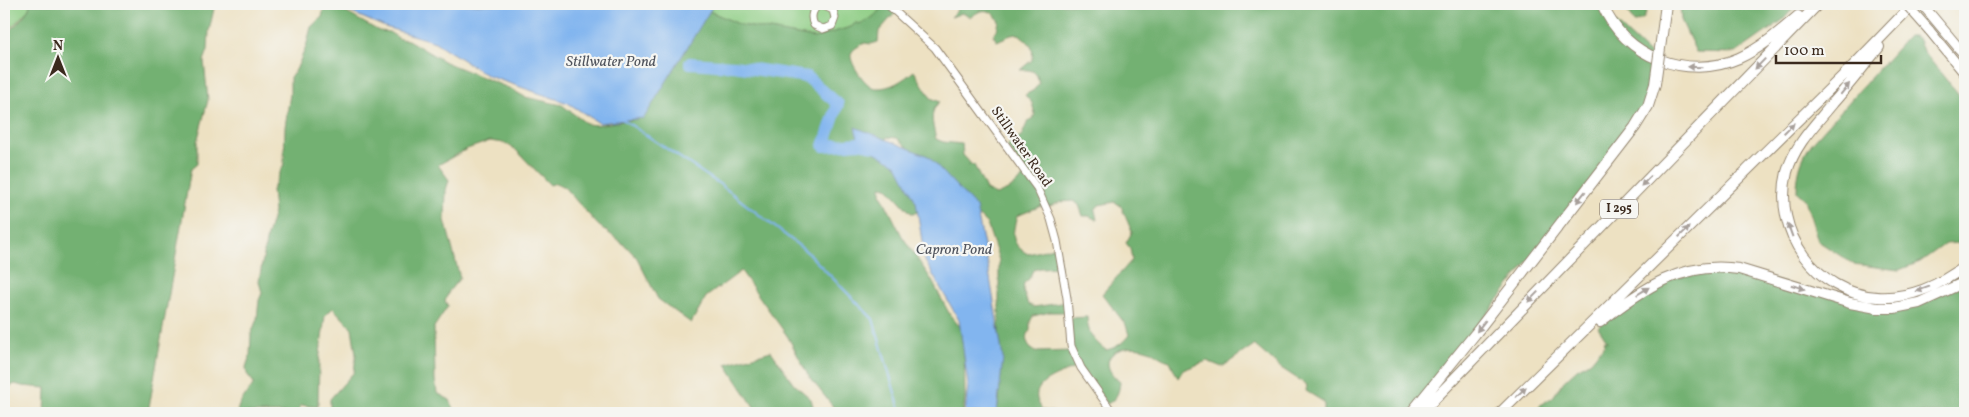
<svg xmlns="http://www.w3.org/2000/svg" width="1969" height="417" font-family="Vollkorn,serif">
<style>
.green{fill:#8fce85;stroke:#657c52}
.forest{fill:#73b172;stroke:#576e48;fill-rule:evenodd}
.water{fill:#82b5ef;stroke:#5e7086}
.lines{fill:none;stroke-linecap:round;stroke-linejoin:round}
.stream{stroke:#82b5ef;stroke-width:2}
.river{stroke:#82b5ef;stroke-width:12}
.minor-casing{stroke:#948670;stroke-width:9}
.major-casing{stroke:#948670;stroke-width:11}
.highway-casing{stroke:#948670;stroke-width:12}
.minor{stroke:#fff;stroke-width:7}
.major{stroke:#fff;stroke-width:9}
.highway{stroke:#fff;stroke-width:10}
.major-bridge-casing{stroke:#948670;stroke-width:11;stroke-linecap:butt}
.highway-bridge-casing{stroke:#948670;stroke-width:12;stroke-linecap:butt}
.major-bridge{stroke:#fff;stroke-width:9}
.highway-bridge{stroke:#fff;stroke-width:10}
.oneway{fill:#a79f9a}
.labels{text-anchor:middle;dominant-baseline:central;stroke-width:4.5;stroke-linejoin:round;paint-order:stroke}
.shield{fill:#f6f6f2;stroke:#73675e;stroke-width:1}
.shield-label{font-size:12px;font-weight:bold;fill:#3b2a1e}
.street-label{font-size:14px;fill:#3b2a1e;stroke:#f6f6f2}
.water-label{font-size:15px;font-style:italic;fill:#50545d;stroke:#f6f6f2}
</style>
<rect width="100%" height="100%" fill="#f6f6f2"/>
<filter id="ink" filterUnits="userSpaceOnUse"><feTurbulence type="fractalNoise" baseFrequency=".02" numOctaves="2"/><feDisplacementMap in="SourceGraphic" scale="10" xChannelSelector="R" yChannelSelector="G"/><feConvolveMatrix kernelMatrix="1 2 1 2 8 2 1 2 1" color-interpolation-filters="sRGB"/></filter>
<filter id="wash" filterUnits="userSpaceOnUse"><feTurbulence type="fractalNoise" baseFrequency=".0096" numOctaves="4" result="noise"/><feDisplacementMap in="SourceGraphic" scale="20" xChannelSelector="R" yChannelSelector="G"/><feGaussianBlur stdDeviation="1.12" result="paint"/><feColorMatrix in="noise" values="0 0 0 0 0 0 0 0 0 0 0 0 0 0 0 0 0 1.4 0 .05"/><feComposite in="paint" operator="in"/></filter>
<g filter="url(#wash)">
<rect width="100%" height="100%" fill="#ede1c2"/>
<path class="green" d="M4,4H30V8L10,29L4,39Z
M708,4H884C877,14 871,21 858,24L857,22L851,27L814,38L741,25L709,11Z"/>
<path class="forest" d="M30,4H215L209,31L208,50L204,61L208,100L197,142V164L191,169L148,413H45L46,388L22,386L15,384L4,389V39C10,29 30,13 30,4Z
M325,4L345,12L379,31L389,32L400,39L408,40L445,62L511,89L525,97L562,105L587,124L596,125L637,119L648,111L709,11L741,25L814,38L851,27L857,22L858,24C871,21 877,14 884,4L896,12L879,31L878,42L871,44L865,43C861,45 854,48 852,52C846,59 866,87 875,88C891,89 903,80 914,71L931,98L940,102C928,111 933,126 936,139L943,142L962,144L963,155L971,164L968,165H974L986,190L996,195L1008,190L1027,174L1007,146L1022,135L1028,121L1033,118L1035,114L1032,103L1025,95L1034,90L1039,83C1037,71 1032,69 1020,70L1032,60C1034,46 1030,43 1019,34L1011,35L997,41L993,35L997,30L999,21C992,9 983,7 971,17L962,13L951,17L956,12L958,4H1600L1602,10L1657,61L1647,109L1410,413H1324V402L1306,391L1307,385L1281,368L1254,345L1222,367L1207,361L1183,370L1178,378L1170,361C1158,358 1154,351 1145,349C1119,342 1092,359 1120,382C1119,392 1117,399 1107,404L1079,366C1066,373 1033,380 1037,399C1038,403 1041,407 1042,410L1057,413H996L999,400V260L987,224L917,155L897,138L887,137L885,141L905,176L921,212L911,213L887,187L881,186V194L902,236L931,279L950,315L961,328L964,337L965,399L963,413H838L808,375L788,337L741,271L706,297L691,323L658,299L637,258L626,246L598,225L564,187L556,183L550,185L516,150L505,143L490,141L467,149L438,165L449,180L446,190L445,220L460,278L449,291L445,301L448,306L434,327L435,380L437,393L450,400L455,413H330V399L354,372L356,354L352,328L333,308L325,316L319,361L318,404L317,407L300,405L299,413H237C238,401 248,394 254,383L247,374L246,367L250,355L251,334L257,319L259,300L262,293L259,281L267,236L274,212L272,190L284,164L285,127L290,94V77L296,70L306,47L311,27L322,17ZM1074,201L1079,205L1083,216H1089L1097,220L1095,210L1099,205L1115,202L1121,206L1132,232L1126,243L1130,248L1132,260L1102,294L1126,325L1129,335C1123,343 1116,348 1106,350C1094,342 1087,332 1087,317L1069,318L1072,351L1036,352L1030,348L1026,339L1030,330V322L1033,316L1050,312H1068L1067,302L1034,307L1028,304L1023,291L1024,283L1029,279L1033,270L1041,268L1060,267L1057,247L1028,254C1010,244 1012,234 1017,216L1041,206L1047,207L1061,202Z
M1623,4H1649L1644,18L1634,23Z
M1680,4H1797L1783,20L1736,53L1696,52L1681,20Z
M1908,36H1914L1919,40L1923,51L1965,103V240L1961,243L1945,244L1920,262L1899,270L1853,264L1818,241L1805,199L1797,192C1797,172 1801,159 1812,143Z
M1730,269L1885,310L1965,284V413H1533L1540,405L1553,397L1564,381L1577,369L1591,361L1605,344L1604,340L1608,342L1598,327L1602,323L1666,279Z
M771,351L794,384L811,399L815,413H758L726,364Z"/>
<path class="water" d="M331,4H714L644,118L599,123L568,103L488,76L435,42L385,27Z
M855,127L928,156L976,207L988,265L1003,358L997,413H965L968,385L959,320L925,261L916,202L897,165L859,143Z"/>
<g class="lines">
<path class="stream" d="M622,119L721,185L807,252L873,319L901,413"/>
<path class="river" d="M690,63L734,66L807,77L838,104L824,146L859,143L875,146"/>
</g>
</g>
<g filter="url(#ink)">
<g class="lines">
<g class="minor-casing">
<path id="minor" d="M820,4L833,10L835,18L832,26L823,29L814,25C810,17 812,8 821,4
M887,4L935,48L1037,188L1051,219L1057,241L1067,298L1071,346L1081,368L1113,413"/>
</g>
<g class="major-casing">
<path id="major" d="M1922,4L1963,53
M1929,30L1965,74"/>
</g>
<g class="highway-casing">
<path id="highway" d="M1602,4C1624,57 1687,81 1739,58C1761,48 1780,32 1798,16
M1662,34L1666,4
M1879,47C1864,66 1849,85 1833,103C1815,125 1795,144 1787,172C1772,232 1816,293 1877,297C1909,299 1940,285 1965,266
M1959,48L1965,53
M1600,322C1642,289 1683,260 1739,269L1850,303L1877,308H1894L1919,303L1965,282
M1411,413L1475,334L1635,127L1648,106L1655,84
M1421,413L1818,4
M1500,413L1855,64L1913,4"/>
</g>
<use href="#minor" class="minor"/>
<use href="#major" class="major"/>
<use href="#highway" class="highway"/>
<g class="major-bridge-casing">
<path id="major-bridge" d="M1906,4L1929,30"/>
</g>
<g class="highway-bridge-casing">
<path id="highway-bridge" d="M1655,84L1662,34"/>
</g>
<use href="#major-bridge" class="major-bridge"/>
<use href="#highway-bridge" class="highway-bridge"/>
</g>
<defs><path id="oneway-solid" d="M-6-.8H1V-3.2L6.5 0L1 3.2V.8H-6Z" transform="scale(1.25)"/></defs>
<g class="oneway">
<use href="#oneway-solid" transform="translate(1760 64) rotate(134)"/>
<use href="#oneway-solid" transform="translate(1695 67) rotate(-179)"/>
<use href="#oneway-solid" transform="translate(1845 89) rotate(-51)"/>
<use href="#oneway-solid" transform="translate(1789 128) rotate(-45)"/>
<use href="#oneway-solid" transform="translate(1646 181) rotate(134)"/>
<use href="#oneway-solid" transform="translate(1581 197) rotate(128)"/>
<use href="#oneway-solid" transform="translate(1790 230) rotate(-110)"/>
<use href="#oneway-solid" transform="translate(1684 232) rotate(-45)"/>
<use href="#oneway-solid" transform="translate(1798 287) rotate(17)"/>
<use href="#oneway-solid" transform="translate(1923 289) rotate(160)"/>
<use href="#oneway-solid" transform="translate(1643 291) rotate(-32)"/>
<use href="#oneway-solid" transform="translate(1533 297) rotate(134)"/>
<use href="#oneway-solid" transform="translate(1481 326) rotate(128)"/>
<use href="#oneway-solid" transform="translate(1521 392) rotate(-44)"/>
</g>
</g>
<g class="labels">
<rect class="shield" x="1600" y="199.5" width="38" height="19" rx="4"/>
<g class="shield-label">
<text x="1619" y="209">I 295</text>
</g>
<g class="street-label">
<text transform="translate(1021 147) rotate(55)">Stillwater Road</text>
</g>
<g class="water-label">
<text x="611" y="62">Stillwater Pond</text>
<text x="954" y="250">Capron Pond</text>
</g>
</g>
<rect width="1969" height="417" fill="none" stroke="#f6f6f2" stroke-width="20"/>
<g transform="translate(58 58)" stroke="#f6f6f2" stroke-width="4" paint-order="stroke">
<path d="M0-4L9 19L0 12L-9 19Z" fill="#3b2a1e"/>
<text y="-8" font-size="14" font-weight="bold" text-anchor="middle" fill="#3b2a1e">N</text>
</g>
<path d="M1776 55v8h105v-8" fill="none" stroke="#3b2a1e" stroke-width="2.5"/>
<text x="1784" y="55" font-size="15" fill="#3b2a1e" stroke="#f6f6f2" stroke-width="4" paint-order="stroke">100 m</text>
</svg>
